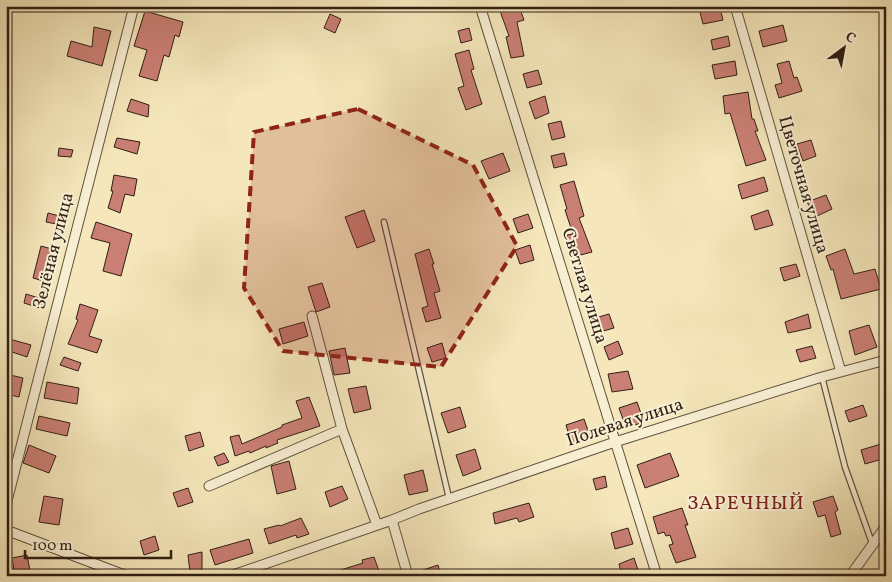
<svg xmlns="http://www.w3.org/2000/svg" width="892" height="582" font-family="Vollkorn,serif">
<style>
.building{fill:#ca7f74;stroke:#301f14}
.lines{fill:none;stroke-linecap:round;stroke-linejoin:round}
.lane-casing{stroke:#61513e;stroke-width:7}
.street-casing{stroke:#61513e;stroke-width:11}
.lane{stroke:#f8efd3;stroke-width:4.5}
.street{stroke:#f8efd3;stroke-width:9}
.marked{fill:#8f2418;fill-opacity:0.2;stroke:#8f2418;stroke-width:4;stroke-dasharray:10 6;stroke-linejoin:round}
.labels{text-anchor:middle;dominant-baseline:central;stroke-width:4;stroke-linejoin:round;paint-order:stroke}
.street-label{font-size:18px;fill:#301f14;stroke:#f8efd3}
.quarter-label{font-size:20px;letter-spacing:1px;fill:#7a1f14;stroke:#f8efd3}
</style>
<rect width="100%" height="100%" fill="#f5e7bb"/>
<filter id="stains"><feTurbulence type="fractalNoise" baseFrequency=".004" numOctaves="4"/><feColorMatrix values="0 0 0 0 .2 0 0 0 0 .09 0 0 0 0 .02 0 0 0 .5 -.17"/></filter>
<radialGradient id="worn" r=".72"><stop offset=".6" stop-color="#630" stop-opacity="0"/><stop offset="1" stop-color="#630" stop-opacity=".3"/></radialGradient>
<path class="building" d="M514,6H519L524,20L517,22L524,56L511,58L506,37L509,36L500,11Z
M720,8L723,20L703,24L700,12Z
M145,11L183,22L179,37L175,35L169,57L164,55L157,81L139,76L147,50L134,46Z
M330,14L341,19L335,33L324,28Z
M783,25L787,41L763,47L759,31Z
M94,27L111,31L102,66L67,56L71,41L92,47Z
M469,28L472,40L461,43L458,31Z
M728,36L730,46L713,50L711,40Z
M469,50L474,69L471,70L482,104L466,110L458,88L464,86L455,54Z
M735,61L737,75L715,79L712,65Z
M789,61L794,78L797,77L802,91L779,98L775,85L782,83L777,64Z
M538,70L542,84L527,88L523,74Z
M748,92L752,119H754L758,131H755L766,160L746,166L730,113L725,114L723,96Z
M545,96L549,113L535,119L529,102Z
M131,99L149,105L148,117L127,111Z
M561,121L565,137L552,140L548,124Z
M117,138L140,142L137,154L114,147Z
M811,140L816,156L803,161L797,144Z
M59,148L73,150L71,157L58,156Z
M503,153L510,171L489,179L481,161Z
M564,153L567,165L554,168L551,156Z
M114,175L137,179L134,196L125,194L120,213L108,208L113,191H111Z
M764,177L768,191L742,199L738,185Z
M574,181L584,216L579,218L592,252L573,257L567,235L573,234L565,210L567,209L560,185Z
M826,195L832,209L815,217L807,202Z
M364,210L375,241L357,248L345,217Z
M768,210L773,225L755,230L751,216Z
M48,213L63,217L62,225L46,222Z
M528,214L533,228L518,233L513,219Z
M96,222L132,234L121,276L103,271L110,243L91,238Z
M530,245L534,260L520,264L515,250Z
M41,246L59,251L56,263L52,262L47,282L33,278Z
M429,249L434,264H432L440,291L434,293L441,318L426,322L422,308L428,306L415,254Z
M845,249L854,274L875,269L881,289L841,299L833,269L831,270L826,256Z
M796,264L800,276L784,281L780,268Z
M322,283L330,307L316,312L308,287Z
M26,294L42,299L40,308L24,303Z
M80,304L98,310L89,336L102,340L97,353L68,344L78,320L76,319Z
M609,314L614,328L596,333L592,319Z
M808,314L811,328L788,333L785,322Z
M304,322L308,336L283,344L279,329Z
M869,325L877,347L855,355L849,331Z
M6,338L31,345L27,357L6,350Z
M618,341L623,354L609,360L604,347Z
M442,343L446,358L432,362L427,348Z
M812,346L816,358L800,362L796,350Z
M345,348L350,373L334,375L329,351Z
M64,357L81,363L78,371L60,365Z
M628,371L633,389L612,392L608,374Z
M6,374L23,378L19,397L6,394Z
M47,382L79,388L77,404L44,398Z
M366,386L371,409L354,413L348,389Z
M309,397L320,426L277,440L278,443L266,448V446L250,453L249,451L235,456L230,437L239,435L242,444L282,427V425L302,418L296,401Z
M637,402L644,422L626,428L619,408Z
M863,405L867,416L849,422L845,411Z
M460,407L466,427L448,433L441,413Z
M39,416L70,423L67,436L36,429Z
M584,419L591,439L572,445L566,425Z
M200,432L204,446L189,451L185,436Z
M881,444L886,458L865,464L861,450Z
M29,445L56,456L49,473L23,463Z
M475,449L481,469L463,476L456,455Z
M224,453L229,462L218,466L214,457Z
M670,453L679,476L645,488L637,465Z
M289,461L296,489L277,494L271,466Z
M423,470L428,491L409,495L404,475Z
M605,476L607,487L596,490L593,479Z
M342,486L348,499L330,507L325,492Z
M188,488L193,502L178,507L173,493Z
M44,496L63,499L59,525L39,522Z
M833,496L838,510L835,512L841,534L831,537L825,515L818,517L813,502Z
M529,503L534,517L519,522L517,518L495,524L493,513Z
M682,508L688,525H685L696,557L676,563L669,545L673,544L670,535L666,536L664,532L658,534L653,517Z
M301,518L309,534L297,538L296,535L269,544L264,529L279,525L280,526Z
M628,528L633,544L615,549L611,533Z
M155,536L159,550L144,555L140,541Z
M249,539L253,553L215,565L210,550Z
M202,552V570L190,572L188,555Z
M27,555L31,576H15L12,558Z
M374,557L379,571L365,576H328V574L363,563L362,560Z
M634,558L639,573L633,576H622L619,564Z
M438,565L441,576H414V573Z"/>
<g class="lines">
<g class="lane-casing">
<path id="lane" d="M384,222L449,498
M822,377L845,467L872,543"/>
</g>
<g class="street-casing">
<path id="street" d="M480,6L657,576
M735,6L841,372
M312,316L342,429L377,525
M209,486L342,429
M6,505L134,6
M392,520L408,576
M6,530L127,576
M230,576L392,520L419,509L615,442L822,377L886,360
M850,576L886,526"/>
</g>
<use href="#lane" class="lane"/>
<use href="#street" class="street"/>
</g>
<path class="marked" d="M358,109L473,165L517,246L441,367L283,351L244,288L254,132Z"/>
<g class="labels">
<g class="street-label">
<text transform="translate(803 185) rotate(74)">Цветочная улица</text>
<text transform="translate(54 251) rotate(-76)">Зелёная улица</text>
<text transform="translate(584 286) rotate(73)">Светлая улица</text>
<text transform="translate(625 423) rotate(-18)">Полевая улица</text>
</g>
<g class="quarter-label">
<text x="746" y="504">ЗАРЕЧНЫЙ</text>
</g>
</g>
<rect width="892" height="582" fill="none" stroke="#f5e7bb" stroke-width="25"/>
<rect x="8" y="8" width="877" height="567" fill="none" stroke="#301f14" stroke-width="2.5"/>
<rect x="12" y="12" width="867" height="557" fill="none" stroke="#301f14"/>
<g transform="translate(844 48) rotate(32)" stroke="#f8efd3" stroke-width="4" paint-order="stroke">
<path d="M0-4L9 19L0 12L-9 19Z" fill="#301f14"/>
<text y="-8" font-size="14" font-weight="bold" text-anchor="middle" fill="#301f14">С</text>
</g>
<path d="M25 550v8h146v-8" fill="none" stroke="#301f14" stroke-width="2.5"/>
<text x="32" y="550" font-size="15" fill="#301f14" stroke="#f8efd3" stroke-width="4" paint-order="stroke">100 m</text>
<rect width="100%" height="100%" filter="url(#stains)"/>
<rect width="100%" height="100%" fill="url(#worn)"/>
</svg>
